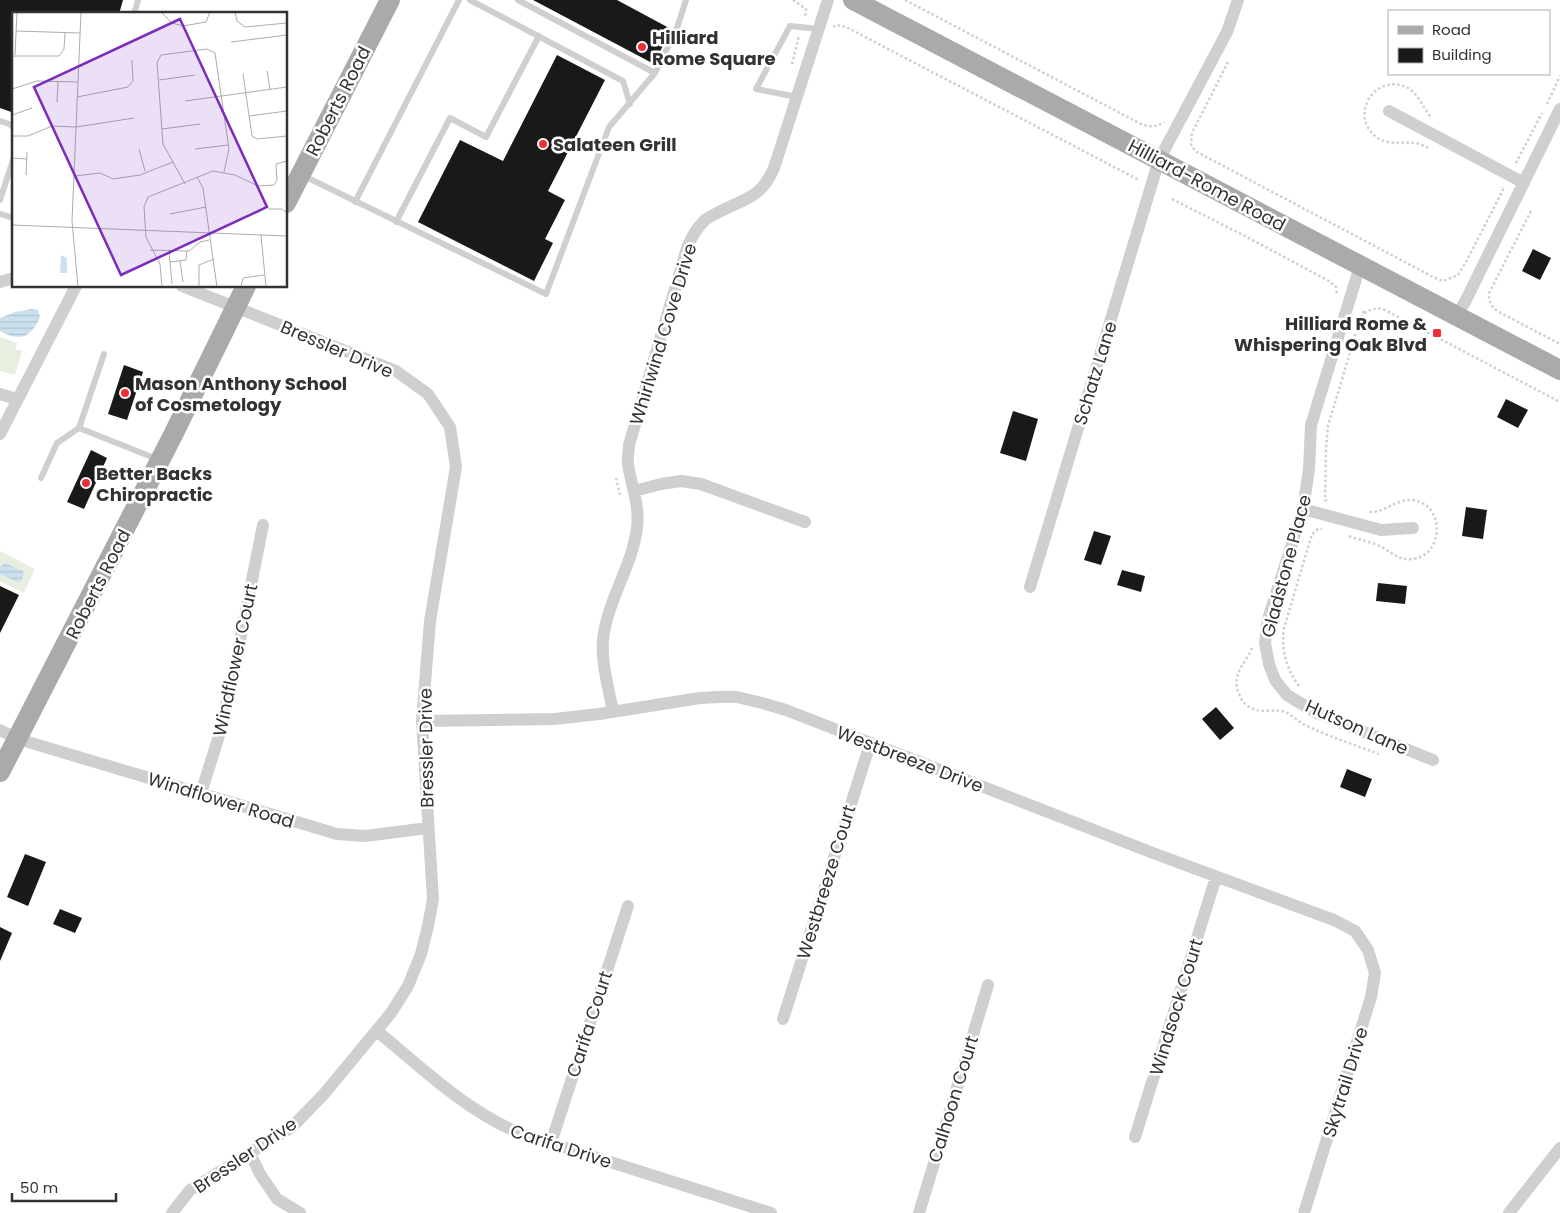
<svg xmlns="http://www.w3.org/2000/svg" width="1560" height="1213" font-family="Poppins,sans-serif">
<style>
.garden{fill:#e8efe0}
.water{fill:url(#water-rules)}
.building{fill:#191919}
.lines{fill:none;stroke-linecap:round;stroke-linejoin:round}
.path{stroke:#cfcfcf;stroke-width:2.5;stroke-dasharray:2.5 2.5;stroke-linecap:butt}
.service{stroke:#cfcfcf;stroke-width:6}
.minor{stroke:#cfcfcf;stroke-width:12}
.primary{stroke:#aaa;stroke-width:20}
.poi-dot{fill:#f02d38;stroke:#fff;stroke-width:2}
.labels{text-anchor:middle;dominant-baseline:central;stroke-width:5;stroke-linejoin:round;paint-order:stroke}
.poi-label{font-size:18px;font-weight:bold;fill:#323232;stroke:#fff;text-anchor:start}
.street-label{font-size:18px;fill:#323232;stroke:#fff}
.inset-road{fill:none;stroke:#adadad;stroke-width:1}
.view{fill:#7b2cbf;fill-opacity:0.15;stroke:#7b2cbf;stroke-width:2.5}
.inset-edge{fill:none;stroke:#323232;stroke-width:2.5}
</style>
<defs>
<pattern id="water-rules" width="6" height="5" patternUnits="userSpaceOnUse" patternTransform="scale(1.25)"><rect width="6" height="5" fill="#cce1ef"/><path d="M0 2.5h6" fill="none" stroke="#b0c2cd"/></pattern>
</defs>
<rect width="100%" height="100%" fill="#fff"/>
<path class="garden" d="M0,337L17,343L15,349L22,351L15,375L0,371Z
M0,551L35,569L24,593L0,581Z"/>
<path class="water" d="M32,309L38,310L40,317C31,338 20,342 0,331V318L15,312Z
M5,563L23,571L24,574L21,581L17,582L0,574V567Z"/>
<path class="building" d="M0,0H123L119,14H14V113L0,108Z
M533,0H617L671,29L654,64Z
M557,55L605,80L548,191L565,200L545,239L553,243L534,281L418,222L460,140L503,161Z
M1533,249L1551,258L1540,280L1522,271Z
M124,365L143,372L127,420L108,414Z
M1506,399L1528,410L1518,428L1497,417Z
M1013,411L1038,419L1026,461L1000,453Z
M91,450L107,458L84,509L67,502Z
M1466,507L1487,510L1483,539L1462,536Z
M1094,531L1111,536L1101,565L1084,560Z
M1122,570L1145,576L1141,592L1117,585Z
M1378,583L1407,586L1405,604L1376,601Z
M0,586L19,595L0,633Z
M1216,707L1234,728L1220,740L1202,719Z
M1347,769L1372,779L1365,797L1340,787Z
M25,854L46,862L28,906L7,897Z
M60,909L82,918L75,933L53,924Z
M0,927L12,933L0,961Z"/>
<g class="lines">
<path class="path" d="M793,0L806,9L805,18
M905,0L1139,123C1148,127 1156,128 1164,122
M833,27L837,25L846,27L1139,180
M1228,62L1192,133L1191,144L1195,151L1435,278L1443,281L1458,275L1466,262L1504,188L1502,187
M792,64L799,36
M1547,104L1560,76
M1428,148C1424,146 1419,143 1414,143C1400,142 1386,146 1374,135C1349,111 1378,72 1408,88C1419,94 1423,109 1432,118
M1516,163L1542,113
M1172,199L1243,235L1329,281L1336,287L1337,295
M1531,211L1489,293C1489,303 1491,307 1499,312L1560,344
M1364,313C1372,309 1377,307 1385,310L1560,402
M616,478L620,495
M1327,501L1325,500L1326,448L1328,426L1360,319L1364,313L1361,309
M1349,536C1360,540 1372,542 1382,547C1392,553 1400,561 1413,559C1444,555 1446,504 1412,500C1395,499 1385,513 1369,512
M1252,648C1246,664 1230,674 1239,694C1241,700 1245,705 1251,708C1262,714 1274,708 1285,712C1293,715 1299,723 1307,726C1330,737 1355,745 1379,754
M1299,686C1286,668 1281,650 1284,628L1312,534L1318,529H1322"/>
<path class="service" d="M470,0L623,81L630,104
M518,0L655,73
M134,14L138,0
M797,97L756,89L790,26L819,29
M0,121L9,124L14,128
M304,176L546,294L609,127L655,73L676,31L686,0
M0,200L14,157
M355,202L459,0
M0,214L14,218
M396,222L450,118L486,137L539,36
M79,428L157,459
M41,478L57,443L79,428L104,354"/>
<path class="minor" d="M1389,111L1524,183
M1360,266L1311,425L1309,469L1303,509L1268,619L1265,643L1269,664L1275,680L1287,695L1317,713L1433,760
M0,282L14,278
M1456,316L1465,302L1560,109
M0,394L17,399
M0,434L76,286
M634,491L661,484L681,481L701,484L805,522
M1303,509L1381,530L1413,528
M1030,587L1159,160L1227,32L1238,0
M613,712C609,689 601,663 603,640C607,601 632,567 637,528C640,505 631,485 628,464C627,458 629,451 629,445L687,248C691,238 696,229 704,221C707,218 713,215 717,213C744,198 760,200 774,168L828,0
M422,721L555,719L599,714L700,698L718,697H737L762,703L786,710L1153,853L1334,920L1355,931L1368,950L1375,973L1371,997L1304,1213
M0,730L18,739L337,834L365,836L428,828
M201,793L218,739L231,685L263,525
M783,1019L870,744
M377,1031C422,1068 465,1110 519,1133L771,1213
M1135,1137L1216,877
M551,1143L628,906
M250,1153L260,1174L277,1199L300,1213
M172,1213L190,1190L292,1127L324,1094L391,1013L408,986L421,954L428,926L433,899L422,721L430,621L456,467L450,427L428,394L396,371L182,286
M919,1213L988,985
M1509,1213L1560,1148"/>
<path class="primary" d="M853,0L1560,370
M286,203L390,0
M0,772L173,435L246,286"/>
</g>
<g class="poi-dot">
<circle cx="642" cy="47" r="5"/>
<circle cx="543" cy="144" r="5"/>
<rect x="1432" y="328" width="10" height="10" rx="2.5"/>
<circle cx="125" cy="393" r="5"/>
<circle cx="86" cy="483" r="5"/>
</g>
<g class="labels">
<g class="poi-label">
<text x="652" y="37">Hilliard<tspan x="652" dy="21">Rome Square</tspan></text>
<text x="553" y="144">Salateen Grill</text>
<text x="1427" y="323" text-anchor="end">Hilliard Rome &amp;<tspan x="1427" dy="21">Whispering Oak Blvd</tspan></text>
<text x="135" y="383">Mason Anthony School<tspan x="135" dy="21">of Cosmetology</tspan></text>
<text x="96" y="473">Better Backs<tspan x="96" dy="21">Chiropractic</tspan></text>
</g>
<g class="street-label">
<text transform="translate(338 101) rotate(-63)">Roberts Road</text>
<text transform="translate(1207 185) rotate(28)">Hilliard-Rome Road</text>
<text transform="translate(663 334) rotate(-73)">Whirlwind Cove Drive</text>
<text transform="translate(337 349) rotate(23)">Bressler Drive</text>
<text transform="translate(1095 373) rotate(-73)">Schatz Lane</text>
<text transform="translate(1286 566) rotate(-75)">Gladstone Place</text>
<text transform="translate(98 584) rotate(-63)">Roberts Road</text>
<text transform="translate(235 660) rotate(-78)">Windflower Court</text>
<text transform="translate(1357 727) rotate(24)">Hutson Lane</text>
<text transform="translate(426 748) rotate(-91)">Bressler Drive</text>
<text transform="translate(910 759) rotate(21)">Westbreeze Drive</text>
<text transform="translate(221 800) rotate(17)">Windflower Road</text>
<text transform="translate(826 882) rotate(-73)">Westbreeze Court</text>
<text transform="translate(1176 1007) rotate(-73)">Windsock Court</text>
<text transform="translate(589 1024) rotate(-72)">Carifa Court</text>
<text transform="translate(1345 1082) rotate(-73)">Skytrail Drive</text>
<text transform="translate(953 1099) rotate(-73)">Calhoon Court</text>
<text transform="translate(561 1146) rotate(18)">Carifa Drive</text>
<text transform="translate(245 1155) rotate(-34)">Bressler Drive</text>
</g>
</g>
<g transform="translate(12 12)">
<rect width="275" height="275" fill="#fff"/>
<path d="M49,243L55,246V261H48Z" fill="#cce1ef"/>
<path class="inset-road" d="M149,0L160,11L171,14L194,10L198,0M223,0L225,9L233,15L275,11M4,19L68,21M219,30L275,23M3,43L5,0M0,44H47L52,37L53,21M255,59L258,77M231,62L240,124L245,127L275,124M147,68L183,63M0,77L25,69L66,70M65,85L116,75L121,69L120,48M173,89L275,75M45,90L46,70M0,103L20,96M237,104L275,99M150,117L188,112M0,124H16L40,114L64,115L122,106M127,137L133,159M183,137L216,133M0,146L15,147M14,163L15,140M63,164L88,161L101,167L128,163L161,150M185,165L191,176L205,275M173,172L151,132L145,51L149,43L195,37L203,41L217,137L212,160M256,197H270L275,201M158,202L194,195M0,213L275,224M249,223L254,275M138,238L177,239L188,230L197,228M157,239L160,272M168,249L171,270M158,250L174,248L175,239M66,275L60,209L69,0M150,275L148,252L134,225L132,195L136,185L201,159L223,163L246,174L262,173L265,168L264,152L275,149M187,275V253L202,247M229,275L231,266L252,263"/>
<path class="view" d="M168,7L255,195L109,263L22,75Z"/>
<rect width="275" height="275" class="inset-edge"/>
</g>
<rect x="1388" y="10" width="162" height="65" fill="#ffffff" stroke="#adadad"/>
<rect x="1398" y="26" width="25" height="8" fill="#aaaaaa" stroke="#adadad"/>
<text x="1432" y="35" font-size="15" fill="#323232">Road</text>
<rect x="1398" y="48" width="25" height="15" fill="#191919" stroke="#adadad"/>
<text x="1432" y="60" font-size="15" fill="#323232">Building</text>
<path d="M12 1193v8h104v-8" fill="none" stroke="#323232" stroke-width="2.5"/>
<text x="20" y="1193" font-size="15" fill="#323232" stroke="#ffffff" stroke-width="4" paint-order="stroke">50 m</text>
</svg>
